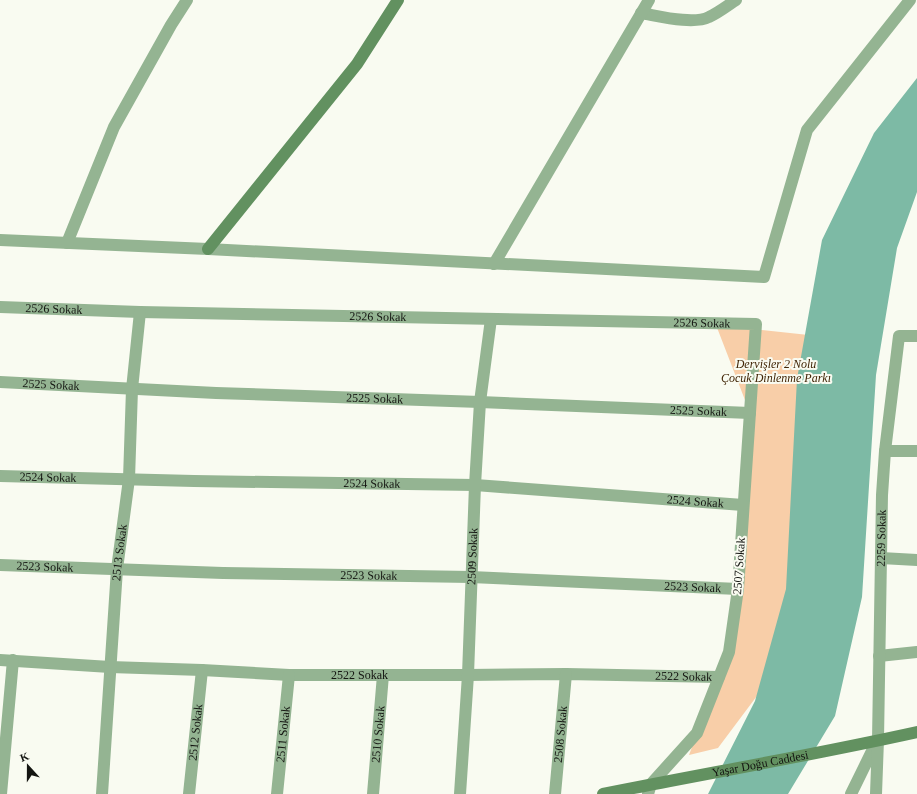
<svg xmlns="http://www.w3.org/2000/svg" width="917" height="794" font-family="'Times New Roman',serif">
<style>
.green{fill:#f8cea8}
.water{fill:#7dbaa5}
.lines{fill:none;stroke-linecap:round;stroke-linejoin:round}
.street{stroke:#94b492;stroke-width:12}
.secondary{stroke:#629160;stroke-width:12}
.labels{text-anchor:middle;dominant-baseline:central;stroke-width:4;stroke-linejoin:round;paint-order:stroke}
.street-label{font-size:12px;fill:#141511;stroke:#f9fbf1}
.park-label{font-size:12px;font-style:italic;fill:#402405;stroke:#f9fbf1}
</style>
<rect width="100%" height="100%" fill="#f9fbf1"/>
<path class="green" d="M716,325L818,336L805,537L774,673L718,748L689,755L725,661L750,413Z"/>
<path class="water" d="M917,78V192L897,248L876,375L862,597L835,716L788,794H708L755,701L786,589L797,379L822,240L874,133Z"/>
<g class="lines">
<g class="street">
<path d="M641,13C659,16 693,25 709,17C718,13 727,6 736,0"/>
<path d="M0,240L208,249L764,277L807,130L910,0"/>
<path d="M67,243L114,127L171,25L187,0"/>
<path d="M494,264L649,0"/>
<path id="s1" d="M0,307L140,312L756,324L738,589L729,652L697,733L651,784L648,794"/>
<path id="s2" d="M0,382L216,393L480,402L750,413"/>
<path d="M885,451H917"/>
<path id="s3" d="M0,476L194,481L475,485L743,505"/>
<path d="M881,558L917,560"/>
<path id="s4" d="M0,565L223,573L471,577L738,589"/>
<path d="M879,656L917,652"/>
<path id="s5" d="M0,660L110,667L202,670L289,675H468L566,674L719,677"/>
<path d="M1,794L13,660"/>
<path id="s6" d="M102,794L117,569L129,479L132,389L140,312"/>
<path id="s7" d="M189,794L202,670"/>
<path id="s8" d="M277,794L289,675"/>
<path id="s9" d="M373,794L383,675"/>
<path id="s10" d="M460,794L468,675L475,485L480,402L491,319"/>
<path id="s11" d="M555,794L566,674"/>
<path d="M851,794L875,745"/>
<path id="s12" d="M876,794L878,740L882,495L885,451L899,336H917"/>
</g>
<g class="secondary">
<path d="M208,249L357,64L398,0"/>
<path id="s13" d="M603,794C708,773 813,755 917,732"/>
</g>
</g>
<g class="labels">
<g class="street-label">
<text stroke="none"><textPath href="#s1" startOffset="54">2526 Sokak</textPath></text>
<text stroke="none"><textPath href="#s1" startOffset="378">2526 Sokak</textPath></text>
<text stroke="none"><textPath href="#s1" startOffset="702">2526 Sokak</textPath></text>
<text stroke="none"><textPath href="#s2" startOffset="51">2525 Sokak</textPath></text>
<text stroke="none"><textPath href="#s2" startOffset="375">2525 Sokak</textPath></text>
<text stroke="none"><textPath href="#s2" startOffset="699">2525 Sokak</textPath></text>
<text stroke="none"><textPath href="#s3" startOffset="48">2524 Sokak</textPath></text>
<text stroke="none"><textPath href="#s3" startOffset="372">2524 Sokak</textPath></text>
<text stroke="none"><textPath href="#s3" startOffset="696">2524 Sokak</textPath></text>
<text stroke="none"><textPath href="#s12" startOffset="256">2259 Sokak</textPath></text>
<text stroke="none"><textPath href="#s6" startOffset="242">2513 Sokak</textPath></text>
<text stroke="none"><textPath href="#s10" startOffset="238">2509 Sokak</textPath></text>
<text transform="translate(739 566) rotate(-86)">2507 Sokak</text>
<text stroke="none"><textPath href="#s4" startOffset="45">2523 Sokak</textPath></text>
<text stroke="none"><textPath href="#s4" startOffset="369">2523 Sokak</textPath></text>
<text stroke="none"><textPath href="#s4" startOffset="693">2523 Sokak</textPath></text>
<text stroke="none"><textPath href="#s5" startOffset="360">2522 Sokak</textPath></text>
<text stroke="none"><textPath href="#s5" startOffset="684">2522 Sokak</textPath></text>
<text stroke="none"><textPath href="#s7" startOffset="62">2512 Sokak</textPath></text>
<text stroke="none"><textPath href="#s8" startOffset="60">2511 Sokak</textPath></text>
<text stroke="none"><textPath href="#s9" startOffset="60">2510 Sokak</textPath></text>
<text stroke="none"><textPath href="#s11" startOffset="60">2508 Sokak</textPath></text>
<text stroke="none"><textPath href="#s13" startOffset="160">Yaşar Doğu Caddesi</textPath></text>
</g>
<g class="park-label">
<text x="776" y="364">Dervişler 2 Nolu<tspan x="776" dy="14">Çocuk Dinlenme Parkı</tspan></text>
</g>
</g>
<g transform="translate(28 766) rotate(339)" stroke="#f9fbf1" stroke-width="3" paint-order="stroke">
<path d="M0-3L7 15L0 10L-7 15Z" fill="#141511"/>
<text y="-6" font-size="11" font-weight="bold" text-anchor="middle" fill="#141511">K</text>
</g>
</svg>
